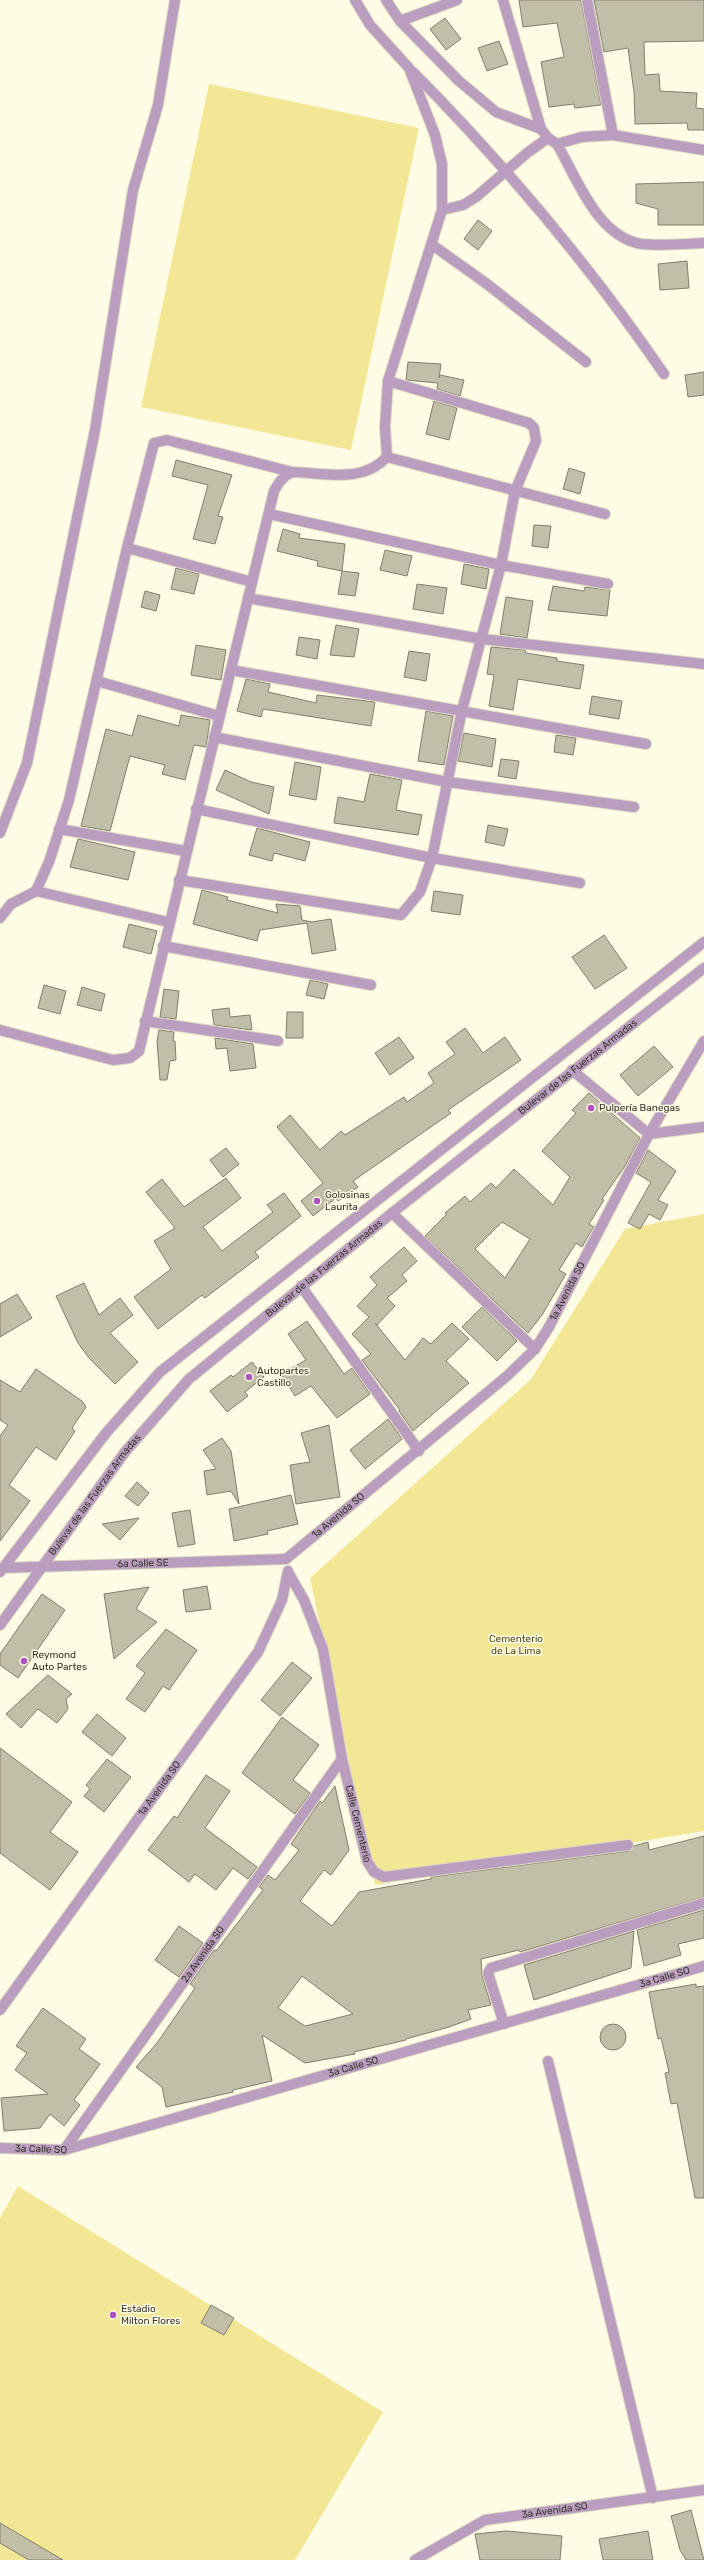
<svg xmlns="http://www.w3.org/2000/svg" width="704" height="2560" font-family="Rubik,sans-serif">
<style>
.green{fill:#f3e796}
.building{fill:#c2bfa9;stroke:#817e6a;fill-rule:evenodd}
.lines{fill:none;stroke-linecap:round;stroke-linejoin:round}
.service-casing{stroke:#dbd8c4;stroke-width:12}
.minor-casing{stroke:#dbd8c4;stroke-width:12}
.tertiary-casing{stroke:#dbd8c4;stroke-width:12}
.service{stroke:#bb9ebf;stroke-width:10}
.minor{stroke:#bb9ebf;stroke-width:10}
.tertiary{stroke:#bb9ebf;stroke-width:10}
.poi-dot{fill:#ae52bd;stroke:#fffce5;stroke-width:1.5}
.labels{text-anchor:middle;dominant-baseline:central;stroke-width:3;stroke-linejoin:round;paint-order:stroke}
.street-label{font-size:10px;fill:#35342b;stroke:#fffce5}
.poi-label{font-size:10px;fill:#35342b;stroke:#fffce5;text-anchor:start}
.park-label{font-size:10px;fill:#4d471c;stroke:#fffce5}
</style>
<rect width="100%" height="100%" fill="#fffce5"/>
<path class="green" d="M209,84L419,128L351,450L141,407Z
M704,1214V1831L375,1885L310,1578L531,1379L625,1229Z
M18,2186L383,2412L295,2560H0V2218Z"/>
<path class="building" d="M519,0H581L601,105L575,108L574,104L549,107L541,62L564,57L557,23L523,27Z
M594,0H704V41L644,42L645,75L659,74L660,91L697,93L696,108L704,109V130H688L687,123L635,124L634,92L628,48L604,52Z
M445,18L461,39L446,50L430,29Z
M499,41L508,64L487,71L478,48Z
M704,182V225H658V209L636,203V184Z
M478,220L492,231L478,250L464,239Z
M687,261L689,288L660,290L658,264Z
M408,362L441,364L439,378L440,375L464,380L460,396L437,389L438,383L406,380Z
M704,372V395L688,397L685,375Z
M434,401L457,408L449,440L426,434Z
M176,460L232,475L218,516L223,517L215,544L193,539L208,485L172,476Z
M569,468L585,473L580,494L563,489Z
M534,525L551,526L548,548L532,546Z
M283,529L300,534L299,538L345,544L342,571L317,566L318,561L277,551Z
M385,550L412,556L407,576L380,570Z
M464,564L489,569L486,589L461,584Z
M176,568L199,574L194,594L171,589Z
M342,571L359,573L355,596L338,594Z
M417,584L447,588L443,614L413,609Z
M553,586L584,591L585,587L610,590L607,616L548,610Z
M145,591L160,595L156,611L141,607Z
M506,597L533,601L527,638L500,634Z
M336,625L359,629L354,657L330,655Z
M299,637L320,640L317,659L296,655Z
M196,645L226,650L221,680L191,675Z
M491,647L525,650L526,653L557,658V661L584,665L580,689L518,679L513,710L489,706L494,675L487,674Z
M409,651L430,654L426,681L404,677Z
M246,679L270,684L268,692L316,703L317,695L375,702L371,726L263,709L261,717L237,711Z
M592,696L622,701L619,719L589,714Z
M426,711L453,716L444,765L418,761Z
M138,715L179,726L181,715L210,720L206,747L194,745L185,780L162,774L165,765L130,756L110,831L81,826L106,729L132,736Z
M464,733L496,739L492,767L458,761Z
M556,735L576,738L573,755L554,752Z
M501,759L519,761L516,779L498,776Z
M295,762L321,767L316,800L289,795Z
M225,770L251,782L274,787L269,814L216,790Z
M370,774L402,780L396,810L422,815L418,835L334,823L338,797L364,802Z
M488,825L508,829L504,846L485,842Z
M257,828L310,842L305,861L274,853L272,861L249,855Z
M78,839L135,852L128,880L70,867Z
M202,890L228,897L227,900L278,913L276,904L300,906L302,920L312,922L331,919L336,950L312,954L307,923L260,930L257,941L193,924Z
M434,891L463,895L460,915L431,911Z
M129,924L157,931L151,954L123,947Z
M604,935L627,968L595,989L572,957Z
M310,980L328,984L324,999L306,995Z
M44,985L66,991L60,1014L38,1008Z
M82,987L105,994L101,1011L77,1005Z
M164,989L179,991L176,1019L160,1017Z
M229,1008L230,1017L250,1015L252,1030L214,1025L212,1010Z
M287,1012H303V1038H286Z
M465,1028L483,1053L505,1037L521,1060L448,1110L451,1113L353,1181L358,1187L338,1201L336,1198L313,1216L301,1201L323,1183L277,1127L290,1115L320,1150L341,1131L345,1135L404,1097L407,1102L434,1083L428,1073L455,1054L446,1042Z
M159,1030L174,1032L173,1041H175L176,1060L170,1061L167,1080H160L157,1041Z
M399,1037L414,1058L390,1075L375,1053Z
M215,1038L253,1044L256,1068L230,1071L227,1048L216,1049Z
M654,1046L673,1067L638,1096L620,1075Z
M589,1093L640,1138L625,1166L602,1199L604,1200L589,1224L594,1227L591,1231L582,1247L576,1243L559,1270L566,1274L542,1315L528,1333L425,1236L447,1214L445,1213L465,1196L470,1202L491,1183L496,1188L514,1169L553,1205L570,1177L542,1151L576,1113L572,1110ZM502,1222L530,1239L505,1278L475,1249Z
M226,1148L239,1164L223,1177L210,1160Z
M648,1150L676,1171L658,1200L668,1205L660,1220L649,1214L640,1229L628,1223L651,1182L636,1173Z
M226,1178L241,1198L203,1227L222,1251L273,1212L267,1205L284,1193L301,1216L255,1252L259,1257L205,1298L202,1295L158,1329L134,1297L171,1269L154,1241L175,1228L146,1192L162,1179L184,1207Z
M404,1247L417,1261L402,1275L407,1281L387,1298L395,1306L377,1325L375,1323L405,1360L423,1338L431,1344L452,1323L469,1339L446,1361L469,1383L413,1431L399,1411L400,1410L362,1360L371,1354L352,1334L369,1317L357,1306L377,1285L370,1277Z
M84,1283L99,1315L120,1298L133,1315L110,1333L138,1362L115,1384L89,1358L78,1343L56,1296Z
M17,1294L32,1318L0,1337V1304Z
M482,1307L517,1341L497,1361L462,1327Z
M307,1321L344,1374L352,1368L370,1394L337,1418L311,1386L295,1396L281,1374L306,1360L288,1334Z
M252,1362L264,1377L245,1392L248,1396L227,1412L210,1391L231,1375L233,1377Z
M36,1369L82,1401L86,1407L72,1428L75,1431L56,1460L36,1447L9,1485L30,1501L0,1541V1436L8,1425L0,1420V1380L20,1392Z
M388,1419L402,1439L365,1469L350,1450Z
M329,1425L340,1497L296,1504L290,1465L310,1462L301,1433Z
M222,1438L231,1451L239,1504L231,1491L207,1495L204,1471L216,1469L203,1450Z
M137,1482L149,1493L138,1506L125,1496Z
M291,1495L298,1524L267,1531L268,1534L234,1541L229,1509Z
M190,1510L195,1544L178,1547L172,1513Z
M139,1518L120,1540L102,1524Z
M207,1586L211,1609L186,1612L183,1590Z
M149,1587L136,1609L157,1622L114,1659L104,1594Z
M42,1594L65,1610L18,1678L0,1665V1654Z
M166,1629L197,1650L169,1690L163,1686L145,1712L126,1699L145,1673L136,1666Z
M292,1662L312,1678L280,1716L261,1700Z
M48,1675L72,1694L66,1699L68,1709L57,1723L38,1709L21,1728L6,1714Z
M97,1714L126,1738L112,1756L82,1732Z
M282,1717L319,1745L293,1780L310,1793L295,1814L242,1773Z
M0,1748L72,1802L50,1832L78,1852L50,1890L0,1853Z
M107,1759L131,1777L104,1812L84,1796L90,1789L86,1785Z
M206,1775L230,1791L205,1828L257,1867L248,1879L233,1868L216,1890L195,1874L189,1882L148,1850L174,1816L177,1818Z
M335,1786L349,1850L331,1875L324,1870L300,1901L332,1926L359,1892L431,1879V1877L629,1851L634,1846L648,1842L649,1850L704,1836V1897L520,1952L519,1950L481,1959L482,1975L491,2005L468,2010L471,2019L449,2027L406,2039V2040L354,2052L355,2054L305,2063L262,2035L272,2081L233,2090V2092L166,2107L162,2087L136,2067L157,2043L195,1988L190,1984L214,1950L216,1951L263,1890L259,1887L268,1875L275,1880L299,1850L291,1844L320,1801L322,1803ZM302,1976L353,2014L305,2026L278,2008Z
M704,1910V1938L678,1944L681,1955L644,1966L637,1930Z
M179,1926L203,1943L179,1977L155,1960Z
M634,1931L631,1968L534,2000L524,1965Z
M696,1984V1987L704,1986V2198H695L677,2103L671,2104L665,2073L669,2072L661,2038L658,2039L649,1992Z
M43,2008L86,2039L79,2049L100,2064L74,2100L80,2105L64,2126L50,2114L40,2128L4,2131L1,2098L48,2094L15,2070L27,2053L16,2046Z
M600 2037a13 13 0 1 1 26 0a13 13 0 1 1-26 0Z
M211,2305L234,2318L224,2335L201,2323Z
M691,2510L704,2560H686L680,2550L671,2516Z
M0,2523L63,2560H29L0,2543Z
M506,2531L562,2536L560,2560H480L475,2534Z
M648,2531L653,2560H603L599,2539Z"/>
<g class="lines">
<g class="service-casing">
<path id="service" d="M386,0L400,21L457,0
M587,0L613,135L704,150
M400,21L459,81L496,112L541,129
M557,144L582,137L613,135
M387,457L605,514
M269,514L501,565L608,584
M127,548L252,582
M231,670L646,744
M97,681L219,716
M214,737L448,782L634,807
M196,809L432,858L580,883
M59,829L186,851
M179,880L401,915L420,892L432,858L462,710L501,565L515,491L536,441L534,428L529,423L388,381
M36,891L168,922
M163,946L371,985
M0,1030L113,1060L130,1058L139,1051
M572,1070L649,1134L704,1127
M392,1213L535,1349
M301,1286L419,1451
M504,2024L488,1973L491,1968L704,1903
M548,2061L653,2498"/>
</g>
<g class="minor-casing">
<g id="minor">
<path d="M503,0L541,129L548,138L557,144C577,178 597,237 642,244C662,246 684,244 704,243"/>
<path d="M413,72C505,165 590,266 664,374"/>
<path d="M442,210L463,205L476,197L527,153L548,138"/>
<path d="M431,244L487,284L586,362"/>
<path d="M248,598L482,639L704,664"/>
<path d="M0,833L27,763L95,430L133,190L158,105L175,0"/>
<path d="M0,918L11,904L36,891L49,862L69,800L127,548L154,443L167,440L292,472"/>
<path d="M145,1021L278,1041"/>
<path d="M139,1051L274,491C278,484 282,477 290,473C295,471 303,473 308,473C337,475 365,480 387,457L385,427L388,381L442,210V164L435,135L409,68L370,25L355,0"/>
<path id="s1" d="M286,1559L507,1376L535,1349L549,1327L649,1134L704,1041"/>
<path id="s2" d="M0,1568L286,1559"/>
<path id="s3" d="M289,1574L304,1600L323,1649L342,1759L367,1861L374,1872L384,1877L628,1845"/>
<path id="s4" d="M0,2010L258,1652L282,1600L288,1571"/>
<path id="s5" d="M0,2148L64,2150L704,1966"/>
<path id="s6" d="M64,2150L342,1759"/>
<path id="s7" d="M415,2560L485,2520L704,2490"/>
</g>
</g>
<g class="tertiary-casing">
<g id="tertiary">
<path d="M0,1572L106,1433L160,1372L704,942"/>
<path id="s8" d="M0,1625L125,1452L189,1379L392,1213L704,968"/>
</g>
</g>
<use href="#service" class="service"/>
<use href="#minor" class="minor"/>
<use href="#tertiary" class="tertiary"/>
</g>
<g class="poi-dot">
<circle cx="591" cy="1108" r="4"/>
<circle cx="317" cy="1201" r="4"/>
<circle cx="249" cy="1377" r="4"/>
<circle cx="24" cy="1661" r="4"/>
<circle cx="113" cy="2315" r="4"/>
</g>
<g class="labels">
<g class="street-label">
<text stroke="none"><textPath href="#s8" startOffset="809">Bulevar de las Fuerzas Armadas</textPath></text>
<text stroke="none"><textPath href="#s8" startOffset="485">Bulevar de las Fuerzas Armadas</textPath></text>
<text stroke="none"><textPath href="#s1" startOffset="392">1a Avenida SO</textPath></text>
<text stroke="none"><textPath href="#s8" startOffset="161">Bulevar de las Fuerzas Armadas</textPath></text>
<text stroke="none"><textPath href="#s1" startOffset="68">1a Avenida SO</textPath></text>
<text stroke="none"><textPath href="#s2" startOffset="143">6a Calle SE</textPath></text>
<text stroke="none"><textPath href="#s4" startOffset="273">1a Avenida SO</textPath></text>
<text stroke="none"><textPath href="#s3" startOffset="261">Calle Cementerio</textPath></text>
<text stroke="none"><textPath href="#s6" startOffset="240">2a Avenida SO</textPath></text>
<text stroke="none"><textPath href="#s5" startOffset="689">3a Calle SO</textPath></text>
<text stroke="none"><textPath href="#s5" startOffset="365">3a Calle SO</textPath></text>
<text stroke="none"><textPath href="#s5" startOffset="41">3a Calle SO</textPath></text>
<text stroke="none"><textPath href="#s7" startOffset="151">3a Avenida SO</textPath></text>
</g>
<g class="poi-label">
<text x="599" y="1108">Pulpería Banegas</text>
<text x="325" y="1195">Golosinas<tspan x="325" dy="12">Laurita</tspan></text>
<text x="257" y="1371">Autopartes<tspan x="257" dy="12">Castillo</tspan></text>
<text x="32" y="1655">Reymond<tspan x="32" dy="12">Auto Partes</tspan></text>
<text x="121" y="2309">Estadio<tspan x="121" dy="12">Milton Flores</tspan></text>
</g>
<g class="park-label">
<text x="516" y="1639">Cementerio<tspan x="516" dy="12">de La Lima</tspan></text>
</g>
</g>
</svg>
